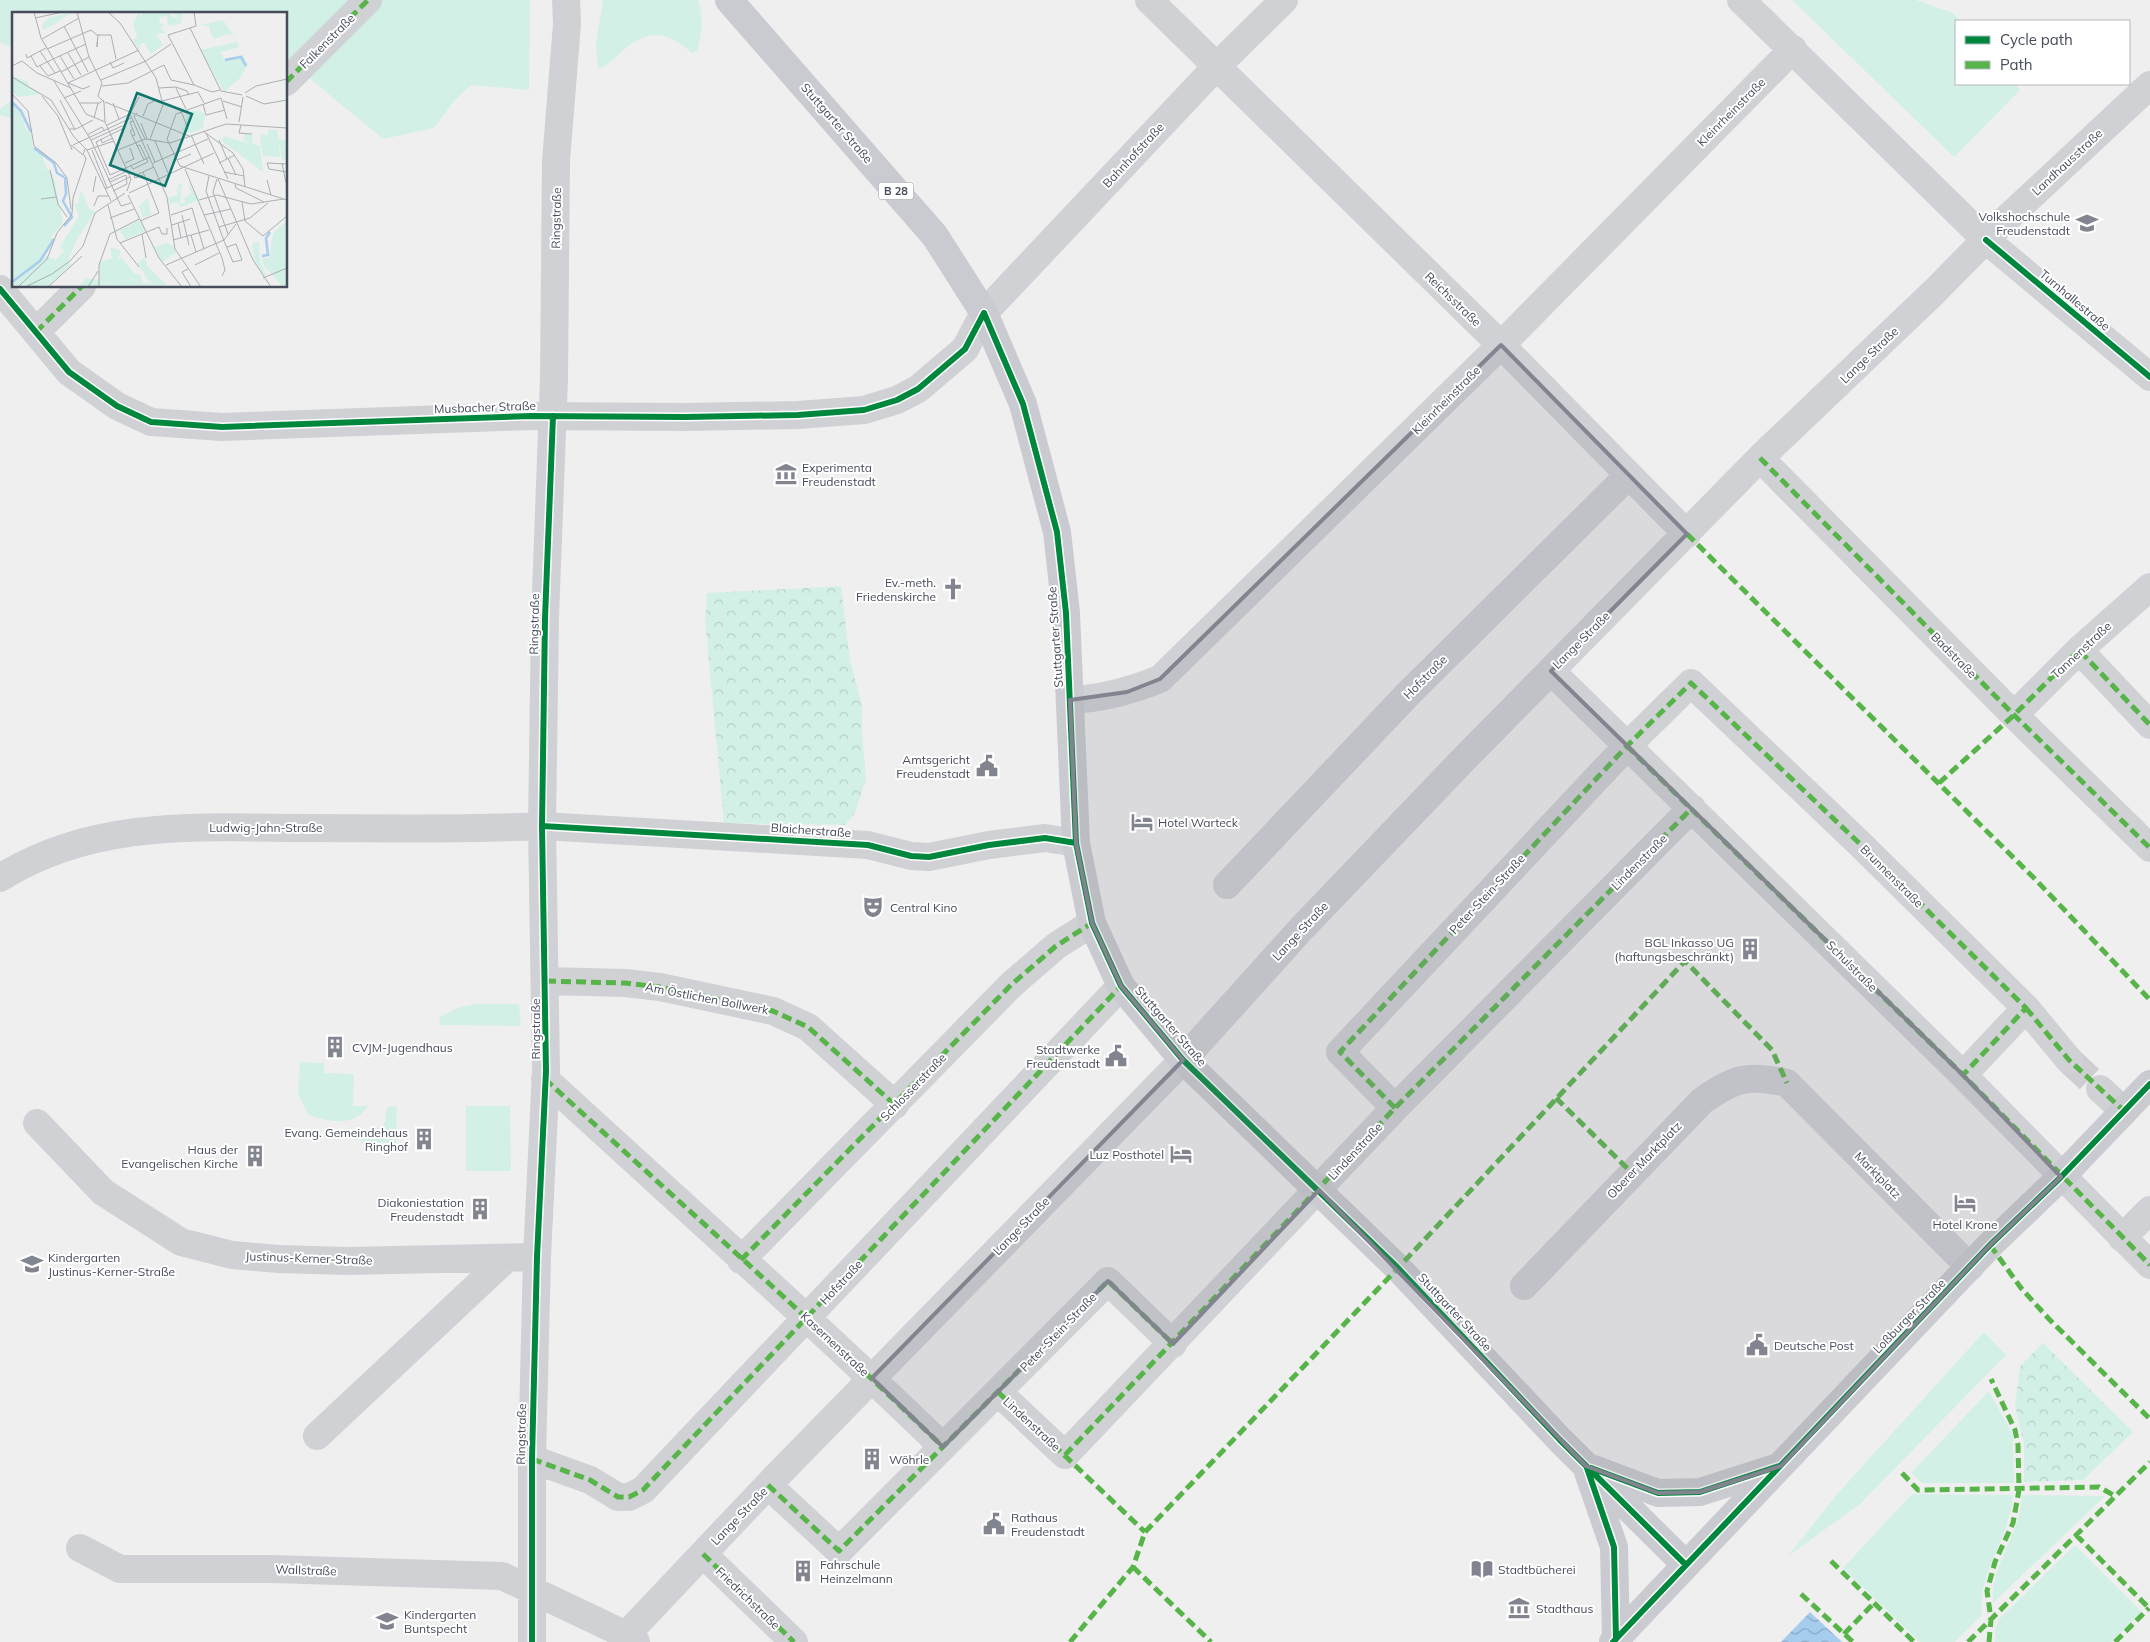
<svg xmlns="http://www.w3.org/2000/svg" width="2150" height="1642" font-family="Mulish,sans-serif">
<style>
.grass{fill:#d3f0e6}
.forest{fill:url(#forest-crowns)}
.water{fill:url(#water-waves)}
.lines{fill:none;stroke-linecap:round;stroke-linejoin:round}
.minor-tunnel{stroke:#ceced2;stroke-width:28;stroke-dasharray:28 14;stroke-linecap:butt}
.minor{stroke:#d0d1d5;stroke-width:28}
.major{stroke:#cacbd0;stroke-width:28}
.quiet{stroke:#57b448;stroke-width:5;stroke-dasharray:10 5;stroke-linecap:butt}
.cycleway-casing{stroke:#fff;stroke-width:9}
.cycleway{stroke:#00873e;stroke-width:6}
.marked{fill:#82858f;fill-opacity:0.2;stroke:#82858f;stroke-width:4;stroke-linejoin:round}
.labels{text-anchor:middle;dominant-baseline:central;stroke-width:4;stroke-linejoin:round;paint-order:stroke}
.shield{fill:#fff;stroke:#7e828d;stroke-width:1}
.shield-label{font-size:11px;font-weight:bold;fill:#464c5c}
.street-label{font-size:12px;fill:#464c5c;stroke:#fff}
.poi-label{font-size:12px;fill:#464c5c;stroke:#fff;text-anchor:start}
.inset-river{fill:none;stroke:#a6ccee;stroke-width:2.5}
.inset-road{fill:none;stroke:#acaeb4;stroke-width:1}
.view{fill:#0f766e;fill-opacity:0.15;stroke:#0f766e;stroke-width:2.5}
.inset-edge{fill:none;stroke:#464c5c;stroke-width:2.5}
</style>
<defs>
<pattern id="forest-crowns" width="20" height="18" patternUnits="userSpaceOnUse" patternTransform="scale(1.25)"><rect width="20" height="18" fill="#d3f0e6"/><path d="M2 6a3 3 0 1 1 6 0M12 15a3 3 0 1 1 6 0" fill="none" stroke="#b6cfc8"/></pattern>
<pattern id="water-waves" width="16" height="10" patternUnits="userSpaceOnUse" patternTransform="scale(1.25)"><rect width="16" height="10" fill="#a6ccee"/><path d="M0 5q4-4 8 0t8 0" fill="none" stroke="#89a8c4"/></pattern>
</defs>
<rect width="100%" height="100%" fill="#f0efef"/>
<path class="grass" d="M0,0H530L529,90L471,85L454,101L434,128L383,139L286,59V14H14V49L0,42Z
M603,0H698C704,16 702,35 697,51L692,53C671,34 651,27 626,48C616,56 611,64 598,69L596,42Z
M1792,0H1916L1953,13L1960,21H1956V84H2015L2020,90L1954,157Z
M14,98V119L0,115V109Z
M475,1004H519L521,1026L439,1025L440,1017L457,1008Z
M300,1062L324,1063V1073L354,1074L353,1106H368C352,1128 332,1122 308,1115L298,1093Z
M397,1106L396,1151H388V1143H361L362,1136L384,1125L387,1107Z
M466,1106H510L511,1171H466Z
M1984,1332L2006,1355L1860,1504L1788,1556L1839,1492Z
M1989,1391L2013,1435L2014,1483H1922L1911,1473Z
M1912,1494L2013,1495C2010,1528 1993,1554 1984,1585C1981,1595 1982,1606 1981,1616L1955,1642H1920L1843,1568Z
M2022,1495L2105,1496L1993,1603C1990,1565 2021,1533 2022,1495Z
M2075,1545L2142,1612L2111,1642H1995V1630L1999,1619Z"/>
<path class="forest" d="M841,586L850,660L862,705V731L866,779L855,813L845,825L724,823L705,620L707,593Z
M2043,1343L2133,1432L2083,1480L2024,1482V1444L2015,1406L2020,1366Z"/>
<path class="water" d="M1810,1612L1842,1642H1781Z"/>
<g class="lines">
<path class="minor-tunnel" d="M2069,1060L2100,1089"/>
<path class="minor" d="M1149,0L1501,345L1687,534
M1741,0L1986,240L2150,377
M286,82L368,0
M0,289L69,372L117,406L151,422L222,427L531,416L685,417L798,415L864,410L897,400L918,389L965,349L984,313L1216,67L1284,0
M36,332L82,286
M1760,458L2014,715L2150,848
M2079,650L2150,725
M1551,671L1963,1075L2150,1265
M1070,700C1102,699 1130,691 1160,679L1501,345L1793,49
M2014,715L2079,650L2150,587
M0,878C92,820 196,827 300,828C381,828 462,830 542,826L868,845L911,856L929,857L989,845L1045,838L1076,843
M1227,885L1409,693L1629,475
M546,981L625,983L660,987L773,1011L808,1027L895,1105
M2026,1008L2069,1060
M545,1079C678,1201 813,1321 943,1447
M2100,1089L2124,1111
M1395,1108L1340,1052L1627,746L1691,683L1858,842L2026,1008L1963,1075
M37,1123L103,1192L181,1242L232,1255L279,1259L348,1261L537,1257
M2122,1238L2150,1210
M741,1260L1011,985L1056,946L1092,923
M1524,1286L1702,1101C1734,1078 1748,1074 1787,1083L1970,1267
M999,1393L1065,1455L1395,1108L1692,808
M317,1436L507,1258
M532,1459L590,1480L618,1497H629L643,1490L1121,986
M768,1485L839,1551L1108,1281L1173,1344
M80,1548L120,1569H272L502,1576L626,1635L636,1642
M703,1554L794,1642
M626,1635L768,1485L1183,1060L1302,928L1462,761L1760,458L1934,292L2002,223L2150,85
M532,1642V1459L537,1257L546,1071L542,826L545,618L554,378L556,161L567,24L566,0"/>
<path class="major" d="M729,0L935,236L984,313L1023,404L1057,532L1066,613L1076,843L1092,923L1121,986L1183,1060L1398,1268L1560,1440L1686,1565
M1594,1469L1658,1493L1700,1492L1778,1467
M1588,1472L1614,1547L1616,1639
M1613,1642L1990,1245L2061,1177L2150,1084"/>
<path class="quiet" d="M286,82L368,0
M36,332L82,286
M1760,458L2014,715L2150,848
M1687,534L2035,879L2150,1000
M1627,746L1963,1075L2150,1265
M1939,783L2014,715L2079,650L2150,725
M546,981L625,983L660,987L773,1011L808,1027L895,1105
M2026,1008L2069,1060L2124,1111
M545,1079C678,1201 813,1321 943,1447
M1556,1098L1632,1173
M1395,1108L1340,1052L1627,746L1691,683L1858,842L2026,1008L1963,1075
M1990,1245L2021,1288L2049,1319L2150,1419
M741,1260L1011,985L1056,946L1092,923
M999,1393L1145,1532
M1065,1455L1395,1108L1692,808
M532,1459L590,1480L618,1497H629L643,1490L1121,986
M1902,1473L1918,1490L2099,1487L2115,1496
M768,1485L839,1551L1108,1281L1173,1344
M2076,1535L2150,1609
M703,1554L794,1642
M1831,1561L1914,1642
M1133,1567L1211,1642
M1801,1594L1853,1642
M1844,1634L1874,1603
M1070,1642L1133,1567L1145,1532L1398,1268L1685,961L1772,1050L1787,1083
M1968,1642L2150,1462
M1989,1642L1991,1619L1987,1591L1995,1562L2013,1523L2019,1490L2018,1445L2015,1430L1991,1379
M2115,1642L2149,1608"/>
<g class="cycleway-casing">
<path id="cycleway" d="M1986,240L2150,377
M0,289L69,372L117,406L151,422L222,427L531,416L685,417L798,415L864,410L897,400L918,389L965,349L984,313
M984,313L1023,404L1057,532L1066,613L1076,843L1092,923L1121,986L1183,1060L1398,1268L1560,1440L1686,1565
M542,826L868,845L911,856L929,857L989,845L1045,838L1076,843
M1587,1468L1614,1547L1616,1639
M1591,1468L1658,1493L1700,1492L1779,1466
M532,1642V1459L537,1257L546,1071L542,826L545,618L553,416
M1613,1642L1990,1245L2061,1177L2150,1084"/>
</g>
<use href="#cycleway" class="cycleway"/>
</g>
<path class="marked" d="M1501,345L1687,534L1551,671L1963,1075L2061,1177L1990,1245L1781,1466L1700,1492L1658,1493L1586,1466L1319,1190L1173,1344L1108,1281L943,1447L872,1378L1183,1060L1121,986L1092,923L1076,843L1070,700L1127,692L1160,679Z"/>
<defs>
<g id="university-bare" transform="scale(1.725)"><path d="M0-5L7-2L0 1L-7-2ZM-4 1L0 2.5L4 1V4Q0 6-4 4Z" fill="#82858f" stroke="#fff" stroke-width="2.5" paint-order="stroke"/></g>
<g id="museum-bare" transform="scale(1.725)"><path d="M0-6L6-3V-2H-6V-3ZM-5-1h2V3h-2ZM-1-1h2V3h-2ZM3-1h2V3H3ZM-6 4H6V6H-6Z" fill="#82858f" stroke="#fff" stroke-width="2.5" paint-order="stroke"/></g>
<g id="church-bare" transform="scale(1.725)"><path d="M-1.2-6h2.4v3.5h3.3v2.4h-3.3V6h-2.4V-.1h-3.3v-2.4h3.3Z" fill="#82858f" stroke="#fff" stroke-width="2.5" paint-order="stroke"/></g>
<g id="civic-bare" transform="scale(1.725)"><path d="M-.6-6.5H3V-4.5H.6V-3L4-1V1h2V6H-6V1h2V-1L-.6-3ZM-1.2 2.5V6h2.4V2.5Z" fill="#82858f" stroke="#fff" stroke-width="2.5" paint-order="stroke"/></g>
<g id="hotel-bare" transform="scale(1.725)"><path d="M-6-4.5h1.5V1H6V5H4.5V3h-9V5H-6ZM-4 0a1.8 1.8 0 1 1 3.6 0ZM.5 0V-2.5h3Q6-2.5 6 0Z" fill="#82858f" stroke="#fff" stroke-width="2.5" paint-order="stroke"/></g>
<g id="theatre-bare" transform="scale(1.725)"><path d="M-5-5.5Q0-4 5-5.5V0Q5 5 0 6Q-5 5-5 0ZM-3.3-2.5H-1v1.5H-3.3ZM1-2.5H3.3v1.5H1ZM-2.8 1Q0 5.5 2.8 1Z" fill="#82858f" stroke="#fff" stroke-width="2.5" paint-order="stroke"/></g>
<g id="building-bare" transform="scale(1.725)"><path d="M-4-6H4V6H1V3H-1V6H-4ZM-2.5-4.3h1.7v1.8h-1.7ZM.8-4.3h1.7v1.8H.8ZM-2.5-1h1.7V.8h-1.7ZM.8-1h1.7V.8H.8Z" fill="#82858f" stroke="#fff" stroke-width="2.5" paint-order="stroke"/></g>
<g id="school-bare" transform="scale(1.725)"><path d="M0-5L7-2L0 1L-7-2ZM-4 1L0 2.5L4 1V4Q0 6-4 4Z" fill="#82858f" stroke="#fff" stroke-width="2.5" paint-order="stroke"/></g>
<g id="library-bare" transform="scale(1.725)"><path d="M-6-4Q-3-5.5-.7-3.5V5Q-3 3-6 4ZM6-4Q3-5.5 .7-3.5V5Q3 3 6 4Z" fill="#82858f" stroke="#fff" stroke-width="2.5" paint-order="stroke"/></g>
</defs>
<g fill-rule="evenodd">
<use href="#university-bare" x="2087" y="223"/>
<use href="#museum-bare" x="786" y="474"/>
<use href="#church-bare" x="953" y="589"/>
<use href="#civic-bare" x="987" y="766"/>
<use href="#hotel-bare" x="1142" y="822"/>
<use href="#theatre-bare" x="873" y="907"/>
<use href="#building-bare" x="1750" y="949"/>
<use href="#building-bare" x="335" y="1047"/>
<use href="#civic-bare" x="1116" y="1056"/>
<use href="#building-bare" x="424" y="1139"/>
<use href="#hotel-bare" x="1181" y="1154"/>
<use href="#building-bare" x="255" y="1156"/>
<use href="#hotel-bare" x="1965" y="1203"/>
<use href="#building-bare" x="480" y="1209"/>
<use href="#school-bare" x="32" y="1264"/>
<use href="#civic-bare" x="1757" y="1345"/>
<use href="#building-bare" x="872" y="1459"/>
<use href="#civic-bare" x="994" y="1524"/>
<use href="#library-bare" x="1482" y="1569"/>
<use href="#building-bare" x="803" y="1571"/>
<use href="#museum-bare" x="1519" y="1608"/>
<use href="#school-bare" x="387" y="1621"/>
</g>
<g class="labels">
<rect class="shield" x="878.5" y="182.5" width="35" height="17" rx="4"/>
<g class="shield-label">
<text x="896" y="191">B 28</text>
</g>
<g class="street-label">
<text transform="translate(327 41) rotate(-45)">Falkenstraße</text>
<text transform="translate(1731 112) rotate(-45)">Kleinrheinstraße</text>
<text transform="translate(837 123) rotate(49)">Stuttgarter Straße</text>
<text transform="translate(1133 155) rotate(-47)">Bahnhofstraße</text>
<text transform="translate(2067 162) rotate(-43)">Landhausstraße</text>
<text transform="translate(556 218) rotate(-89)">Ringstraße</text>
<text transform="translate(1453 299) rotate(44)">Reichsstraße</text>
<text transform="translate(2075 300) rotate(40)">Turnhallestraße</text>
<text transform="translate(1869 355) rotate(-44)">Lange Straße</text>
<text transform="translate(1446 400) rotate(-45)">Kleinrheinstraße</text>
<text transform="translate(485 407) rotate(-2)">Musbacher Straße</text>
<text transform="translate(534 624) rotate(-89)">Ringstraße</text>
<text transform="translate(1055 637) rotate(-94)">Stuttgarter Straße</text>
<text transform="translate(1581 640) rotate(-45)">Lange Straße</text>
<text transform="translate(2081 650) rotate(-43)">Tannenstraße</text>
<text transform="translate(1954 655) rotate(45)">Badstraße</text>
<text transform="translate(1425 677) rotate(-45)">Hofstraße</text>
<text x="266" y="827">Ludwig-Jahn-Straße</text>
<text transform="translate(811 830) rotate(4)">Blaicherstraße</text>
<text transform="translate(1639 862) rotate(-45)">Lindenstraße</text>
<text transform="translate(1892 876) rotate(45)">Brunnenstraße</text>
<text transform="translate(1487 894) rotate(-47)">Peter-Stein-Straße</text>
<text transform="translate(1300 931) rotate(-47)">Lange Straße</text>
<text transform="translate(1852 966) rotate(45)">Schulstraße</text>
<text transform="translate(707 998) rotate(11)">Am Östlichen Bollwerk</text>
<text transform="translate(1171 1026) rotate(49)">Stuttgarter Straße</text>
<text transform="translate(535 1029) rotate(-90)">Ringstraße</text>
<text transform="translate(913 1087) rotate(-46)">Schlosserstraße</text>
<text transform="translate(1355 1151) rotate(-47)">Lindenstraße</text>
<text transform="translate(1644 1160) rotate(-46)">Oberer Marktplatz</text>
<text transform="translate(1878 1175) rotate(45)">Marktplatz</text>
<text transform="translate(1021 1226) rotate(-46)">Lange Straße</text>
<text transform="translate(309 1258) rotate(2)">Justinus-Kerner-Straße</text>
<text transform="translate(841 1282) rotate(-47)">Hofstraße</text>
<text transform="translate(1455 1312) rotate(47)">Stuttgarter Straße</text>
<text transform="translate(1909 1316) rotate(-46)">Loßburger Straße</text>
<text transform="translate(1058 1332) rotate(-46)">Peter-Stein-Straße</text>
<text transform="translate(835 1344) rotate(43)">Kasernenstraße</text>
<text transform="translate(1032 1424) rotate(43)">Lindenstraße</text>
<text transform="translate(521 1434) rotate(-89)">Ringstraße</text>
<text transform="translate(739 1516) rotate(-46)">Lange Straße</text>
<text transform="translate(306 1570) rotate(2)">Wallstraße</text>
<text transform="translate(748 1598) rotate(44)">Friedrichstraße</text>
</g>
<g class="poi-label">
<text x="2070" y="216" text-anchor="end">Volkshochschule<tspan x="2070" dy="14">Freudenstadt</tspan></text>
<text x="802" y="467">Experimenta<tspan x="802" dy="14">Freudenstadt</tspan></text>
<text x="936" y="582" text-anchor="end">Ev.-meth.<tspan x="936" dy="14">Friedenskirche</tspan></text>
<text x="970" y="759" text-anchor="end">Amtsgericht<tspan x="970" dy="14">Freudenstadt</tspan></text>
<text x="1158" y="822">Hotel Warteck</text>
<text x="890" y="907">Central Kino</text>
<text x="1734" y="942" text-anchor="end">BGL Inkasso UG<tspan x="1734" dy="14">(haftungsbeschränkt)</tspan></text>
<text x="352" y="1047">CVJM-Jugendhaus</text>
<text x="1100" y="1049" text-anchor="end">Stadtwerke<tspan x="1100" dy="14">Freudenstadt</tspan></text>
<text x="408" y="1132" text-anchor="end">Evang. Gemeindehaus<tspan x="408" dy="14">Ringhof</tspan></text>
<text x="238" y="1149" text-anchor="end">Haus der<tspan x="238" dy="14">Evangelischen Kirche</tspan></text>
<text x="1164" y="1154" text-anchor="end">Luz Posthotel</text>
<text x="464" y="1202" text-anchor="end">Diakoniestation<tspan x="464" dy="14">Freudenstadt</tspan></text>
<text x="1965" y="1224" text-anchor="middle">Hotel Krone</text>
<text x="48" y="1257">Kindergarten<tspan x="48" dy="14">Justinus-Kerner-Straße</tspan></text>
<text x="1774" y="1345">Deutsche Post</text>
<text x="889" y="1459">Wöhrle</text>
<text x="1011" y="1517">Rathaus<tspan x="1011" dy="14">Freudenstadt</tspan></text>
<text x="820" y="1564">Fahrschule<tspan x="820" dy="14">Heinzelmann</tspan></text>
<text x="1498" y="1569">Stadtbücherei</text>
<text x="1536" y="1608">Stadthaus</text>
<text x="404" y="1614">Kindergarten<tspan x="404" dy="14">Buntspecht</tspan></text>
</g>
</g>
<g transform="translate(12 12)">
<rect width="275" height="275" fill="#f0efef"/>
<path d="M60,0L36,16L30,18V13L36,6ZM127,0L129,4L131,0H159V4L167,6L160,0H170L169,12L156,14V22L155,4L148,5L147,11L154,13L148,15L154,21L144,22L151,33L139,42L132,31H129L127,38L121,28L125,25L121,11ZM211,8L217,17L198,19L197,14L187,13ZM225,30L227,35L214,39L191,42L188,38ZM186,98L193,102L191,116L178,121L170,118L176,100ZM256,118H265L267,128L275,127V148L270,147L268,134H249L248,122L256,123ZM233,122L240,123L241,132L248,134L251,160L210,129L212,124L238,132L231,128ZM35,157L42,165L51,211L39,225L42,227L30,248L0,268V240L23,234L32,205L17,197L19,158ZM175,168L187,188L169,195L165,190L158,192L156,186L166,183L164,175L169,180L166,173L170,171L168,191H174L172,186L179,181ZM275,208V275H271L252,254L250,245L257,247L261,221ZM154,231L161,233L164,241L150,250L142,235ZM98,235L109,239L105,248L117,256L122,263L119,268L125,266L129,275H118L113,268L117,275H102L99,269L100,275H67L74,266L87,268L88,250L100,246Z" fill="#d3f0e6"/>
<path d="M0,63L16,70V74L29,82L6,85L0,79ZM0,91L9,100L13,116L20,124V134L30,143L35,157L19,158L17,197L31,205L41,197L46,210L23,234L0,240ZM69,178L77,197L83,199L63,231L56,250L59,253L35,275H0V268L34,244L44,248L52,239L48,235L67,204L62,192L66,191ZM136,186L139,203L131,206L127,194ZM127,208L133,219L113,228L108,218ZM109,245L122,261L129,263L130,271H138L143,275H129L125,266L119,268L122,263L105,248ZM133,246L136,255L157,275H144L136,268L125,251Z" fill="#d3f0e6"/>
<path d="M207,38L212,47L231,43L236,53L227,67L212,80L191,43Z" fill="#d3f0e6"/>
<path d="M217,17L223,24L217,22L202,27L198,19ZM249,134H267L268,145L251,144ZM247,229L248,249L254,263L251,264L242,248L240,232Z" fill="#d3f0e6"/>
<path class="inset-river" d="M213,48L229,45L234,54M0,90L9,99L19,120M22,136L42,151L45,161L52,165M52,214L60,205L51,189L54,182L53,165M250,244L256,243L254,226L258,220M0,270L28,249L42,227"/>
<path class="inset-road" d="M22,0L29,26L74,102L93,110M65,0L77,45L90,71L86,84L90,88M96,0L108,11L144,66L151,93L138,127M182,0L184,14L156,23L182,73L200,80L208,78M23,6L51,0M52,14L76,60M178,16L209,79L230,83M30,27L67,6M85,30V35L86,23M35,37L79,18L85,23H99L104,47M28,39L43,61M56,41L69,63M14,42L15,46L34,36M19,44L25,55L41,47M48,44L62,67M41,47L74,32M98,50L101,56L112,51M0,54L10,49L25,61L59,76M28,54L36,64L48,59M49,60L77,45M0,65L39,88L62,125L75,138L102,129M89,68L134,49L159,32M42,69L79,128L109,194L119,191M56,71L127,38M56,71L71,77L78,74M90,74L116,71L152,53L159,68L182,73M147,76L164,75L175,79L177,83M164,76L174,97M233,81L244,74L275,67M0,82L16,99L22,134L44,151L55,166L59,197M30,84L46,104L60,138M234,84L252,92L275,88M52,86L69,79M48,88L63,118M150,89L186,80L192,91M211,89L230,95M93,90L177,124M68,91H88L91,88L92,91M92,91L93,110L119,167L115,179M101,91L107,107M191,92L194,103L213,98M169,99L175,114M125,101L122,104L133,127M118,102L155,185L163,237L189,275M131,104L136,92L142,89M82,106L86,91M215,107L209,86L164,102L155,127L168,154L275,188M227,110L231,85M129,111L135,127M95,113L118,102L127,85M229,113L227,121L240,122M57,117H64L81,108M121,117L118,119L132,148M191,119L221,141L231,157L233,175M194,121L216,167M75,123L90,115L92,118M179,123L192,152M120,124L123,123L118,110L121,109M89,127L90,131L101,126M79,128L110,114L112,116L84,130L98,163L138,145M207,128L215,147M143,129L156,161M135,132L143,150M59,133L71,143L73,137M61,133L119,106M75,138L99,189M80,138L95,176M106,138L133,127L158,131L214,112L275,116M216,146L224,163M165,148L179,142M113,151L122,147L118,136M141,151L196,127M207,151L223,143M270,151L274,171M275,152L255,151L257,157L275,160M119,154L121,157L136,150L128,133L125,134M173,157L210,246L213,258L210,264M38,158L46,192L55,205M212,160L232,164M131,163L123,166L122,164L142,155M197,164L194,179L212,229L221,250L230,248L224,232L215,235M205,167L201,180L216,222M206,167L241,248L259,275M96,168L113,160L112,157M255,168L259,183M98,170L114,163M223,172L224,176L252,190M93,177L118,165M101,179L115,172L114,163M81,180L84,164M117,181L202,141M116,183L147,246L170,275M29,187L44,185M187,188L205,183L239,192L272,187M230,190L233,209L251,224L275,204M96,193L105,227L127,255M82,194L86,184H96M159,203L180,196L192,237M170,203L177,233M192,203L219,197M98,206L122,197M128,209L147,201L131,160M166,211L169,226M160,213L178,207M207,215L238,206L256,191M130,222L134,246M179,223L184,240M161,228L197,218M108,231L147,215L150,222H155V216M154,253L212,228L224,212M183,253L207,241M176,257L170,260L179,275M251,266L275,256M6,275L35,247L45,221L60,202L61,186L74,147L72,143M13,275L40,262L58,249L71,234L83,201L113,181M36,275L70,244M76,275L86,259M87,275V253L98,222L127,207"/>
<path class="view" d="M125,81L180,102L153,174L98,153Z"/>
<rect width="275" height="275" class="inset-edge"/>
</g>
<rect x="1955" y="20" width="175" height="65" fill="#ffffff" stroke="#b5b7be"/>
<rect x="1965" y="36" width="25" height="8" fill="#00873e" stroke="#b5b7be"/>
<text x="2000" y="45" font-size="15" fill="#464c5c">Cycle path</text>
<rect x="1965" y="61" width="25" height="8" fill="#57b448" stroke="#b5b7be"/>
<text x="2000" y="70" font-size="15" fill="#464c5c">Path</text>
</svg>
